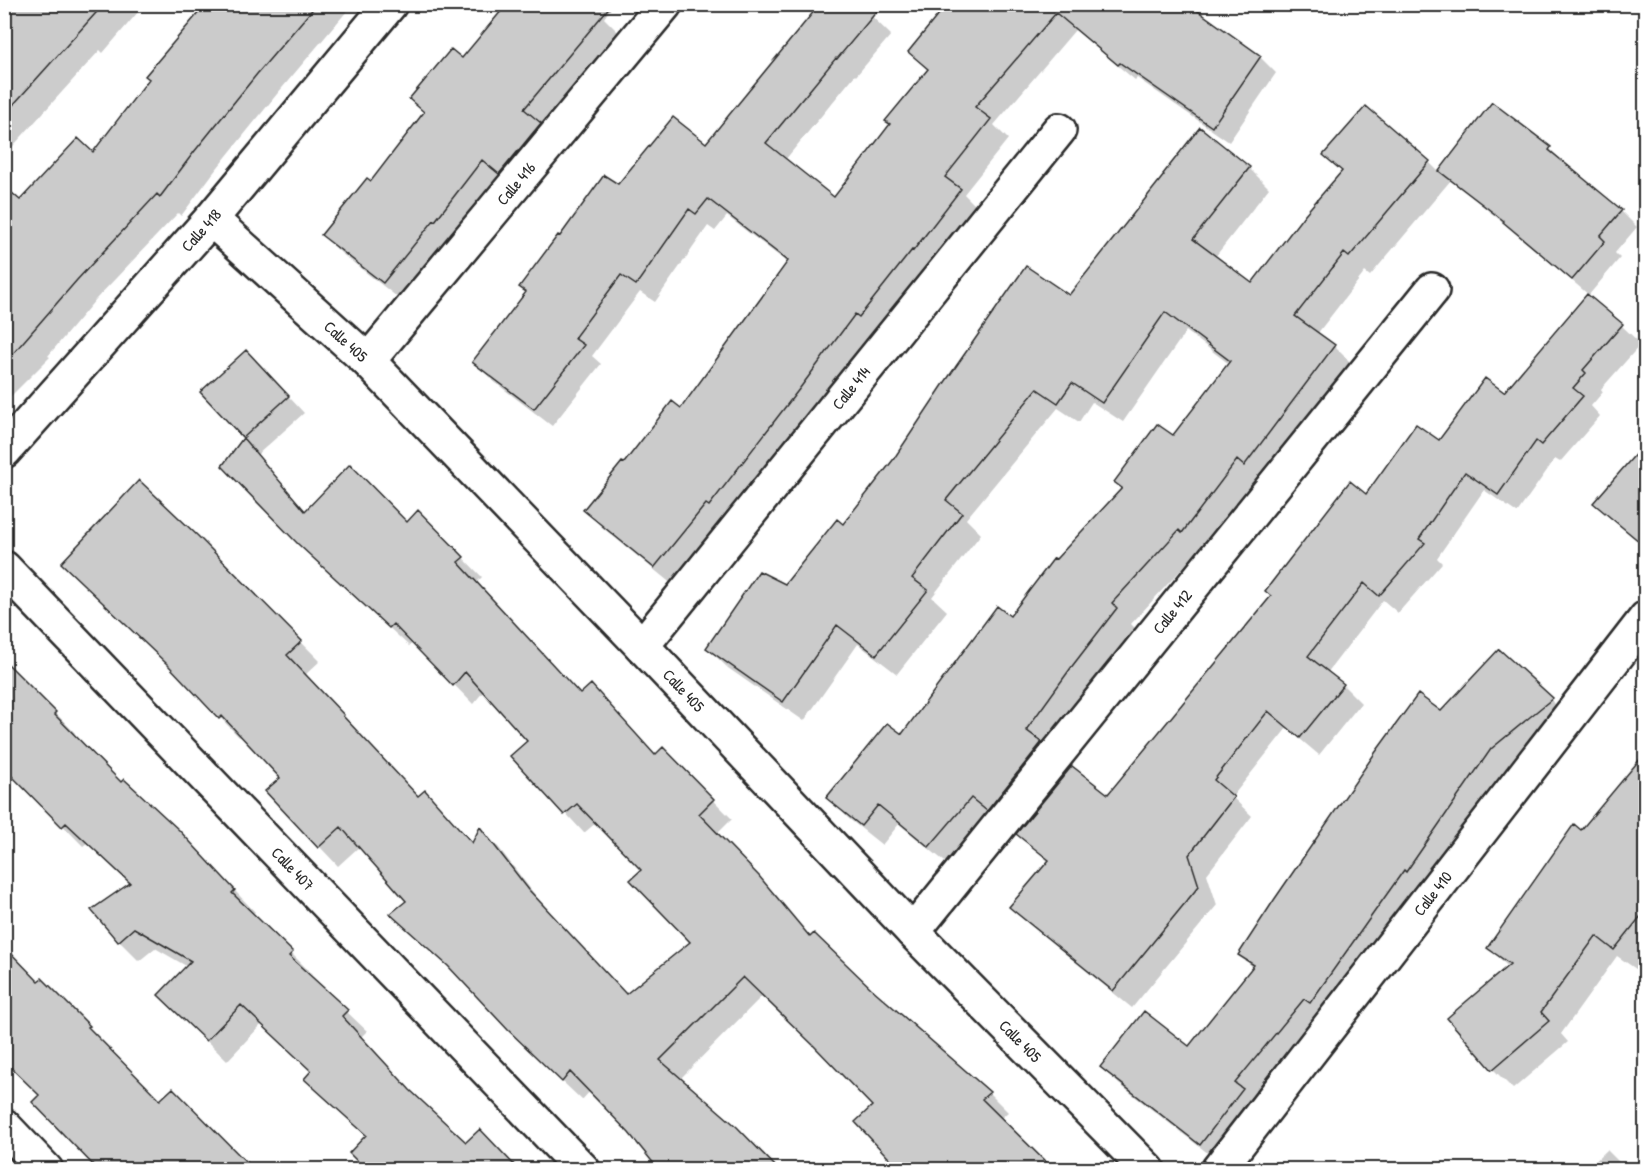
<svg xmlns="http://www.w3.org/2000/svg" width="1650" height="1174" font-family="'Patrick Hand',sans-serif">
<style>
.shadow{fill:#0003}
.building{fill:#cbcbcb;stroke:#2b2b2b;stroke-width:1.5}
.lines{fill:none;stroke-linecap:round;stroke-linejoin:round}
.street-casing{stroke:#2b2b2b;stroke-width:38}
.street{stroke:#fff;stroke-width:33}
.labels{text-anchor:middle;dominant-baseline:central;stroke-width:4.5;stroke-linejoin:round;paint-order:stroke}
.street-label{font-size:16px;fill:#2b2b2b;stroke:#fff}
</style>
<rect width="100%" height="100%" fill="#fff"/>
<filter id="ink" filterUnits="userSpaceOnUse"><feTurbulence type="fractalNoise" baseFrequency=".0167" numOctaves="2"/><feDisplacementMap in="SourceGraphic" scale="12" xChannelSelector="R" yChannelSelector="G"/><feConvolveMatrix kernelMatrix="1 2 1 2 8 2 1 2 1" color-interpolation-filters="sRGB"/></filter>
<g filter="url(#ink)">
<path class="shadow" d="M4,4H145L103,53L100,50L4,156Z
M194,4H353L277,94L214,172L181,216L178,213L96,299L48,356L50,357L4,403V214L21,202L93,154L202,11Z
M509,4H614L604,18L620,34L401,300L341,253L323,235L371,183L425,113L411,99L462,60Z
M859,4L891,35L856,76L855,75L785,160L834,199L891,125L928,71L910,52L949,4H1190L1260,57L1276,73L1229,142L1137,78L1135,80L1075,30L994,125L1008,139L964,194L978,208L878,334L873,331L818,406L673,585L603,528L585,510L624,465L682,410L788,263L727,216L715,231L708,226L655,302L640,292L592,356L601,364L552,426L492,380L474,361L527,293L521,287L560,239L618,186L706,146Z
M1492,104L1550,149L1566,165H1565L1621,211L1637,227L1615,253L1620,258L1588,296L1622,326L1641,344L1601,389L1603,392L1591,406L1600,416L1560,462L1555,459L1517,513L1484,490L1437,558L1442,563L1398,613L1383,600L1327,673L1343,685L1361,703L1319,755L1287,728L1232,797L1252,816L1207,874L1217,905L1132,1008L1030,925L1011,907L1049,862L1018,834L1108,796L1367,497L1504,394L1589,295L1511,229L1451,180L1370,276L1365,272L1317,334L1334,346L1354,366L1265,485L1257,479L1203,552L1200,549L1131,624L1136,629L950,866L899,824L882,845L848,818L828,797L902,736L1011,618L1056,561L1173,438L1229,364L1186,331L1123,422L1092,402L1079,422L1058,408L966,519L981,534L932,597L947,611L897,674L858,644L804,721L728,668L707,648L786,586L1069,297L1249,168L1269,188L1215,257L1253,285L1342,172L1325,155L1429,162L1439,172Z
M262,368L304,413L257,455L307,512L407,524L418,512L482,577L476,583L581,695L656,756L663,749L732,819L717,834L778,897L812,938L989,1093L1008,1112L1000,1119L874,1106L826,1056L763,995L680,1079L630,1132L590,1091L582,1100L529,1050L408,902L360,846L338,866L267,791L282,778L241,735L239,737L179,675L197,537L320,661L305,675L419,797L425,792L473,844L481,829L499,848L548,912L627,996L693,942L644,870L597,822L584,833L513,756L529,741L484,691L473,704L413,643L409,646L319,563L224,466L245,438L202,392Z
M1646,444V548L1611,519L1595,503Z
M1499,652L1569,717L1508,766L1424,889L1218,1161L1119,1084L1102,1067L1189,1048L1254,968L1240,955L1441,713Z
M4,660L75,733L73,735L121,784L199,853L255,912L252,914L312,974L309,976L367,1031L361,1037L422,1103L466,1145L518,1170L367,1136L306,1079L313,1071L262,1024L227,1061L160,995L188,967L155,948L139,961L119,941L132,884L87,843L83,846L4,766Z
M1646,754V957L1636,969L1617,956L1561,1034L1568,1042L1513,1089L1493,1069L1508,967L1489,947Z
M41,980L108,1046L107,1048L160,1102L252,1170L41,1095L38,983Z
M1607,1150L1627,1170H1586Z"/>
<path class="building" d="M4,4H104L4,115Z
M206,4H317L257,74L194,152L160,197L157,194L77,280L4,364V186L20,200L78,138L93,152L149,79L145,76Z
M507,4H612L524,109L541,123L499,174L482,160L435,221L434,220L383,283L321,235L367,178L371,181L424,112L409,99L451,49L462,58Z
M820,4H883L837,59L836,58L766,143L834,197L890,124L885,121L928,69L908,52L947,4H1188L1261,56L1212,127L1120,63L1118,65L1056,13L975,107L991,119L945,177L961,189L913,251L912,250L859,317L855,314L800,388L709,506L706,504L654,568L583,510L622,462L624,463L672,401L681,408L788,261L708,199L696,214L689,209L636,285L621,275L574,338L584,345L534,409L472,362L526,292L519,287L558,235L560,236L604,175L618,184L673,117L706,143Z
M1492,102L1551,147L1549,150L1622,210L1600,236L1605,241L1572,280L1503,222L1504,221L1439,171Z
M1366,106L1430,161L1349,257L1344,253L1295,316L1335,345L1244,466L1237,460L1182,533L1179,530L1112,603L1117,608L1073,665L1026,730L1042,742L987,811L971,798L929,847L878,805L861,826L826,798L887,723L902,734L997,606L1010,616L1054,558L1056,559L1122,488L1114,482L1157,424L1173,435L1230,361L1165,312L1102,403L1072,383L1058,403L1037,389L946,500L962,513L912,578L928,590L876,655L837,625L783,702L706,648L759,571L785,584L837,519L843,524L893,460L943,385L1026,266L1069,295L1164,175L1163,174L1200,127L1250,167L1193,239L1252,283L1305,214L1342,171L1323,155Z
M1587,294L1623,324L1583,370L1586,373L1573,388L1583,396L1541,445L1536,441L1498,495L1465,472L1419,539L1425,543L1379,596L1364,583L1308,656L1344,684L1300,738L1268,711L1214,780L1234,797L1189,855L1199,886L1113,991L1009,907L1049,860L1016,834L1072,766L1108,794L1271,596L1265,591L1350,481L1366,494L1416,424L1439,440L1485,378L1504,392Z
M246,350L289,396L243,438L200,392Z
M243,438L305,511L350,464L407,522L418,510L464,557L458,562L580,694L591,684L655,755L663,747L714,799L699,814L759,876L810,937L814,933L871,988L990,1092L982,1099L1054,1170H900L855,1122L872,1106L814,1046L743,977L660,1060L737,1127L779,1170H659L629,1133L570,1072L562,1082L508,1030L448,966L390,914L406,901L341,827L318,848L265,791L280,778L222,716L219,719L168,665L61,563L139,480L198,536L302,641L287,655L344,715L343,716L418,796L425,790L472,843L480,827L529,890L626,994L690,942L630,880L641,870L577,804L564,815L510,756L527,741L465,672L453,686L393,624L389,628L298,544L222,466Z
M1646,442V547L1593,503Z
M1499,649L1553,698L1491,749L1406,872L1404,870L1310,1003L1304,999L1235,1083L1243,1089L1200,1145L1100,1067L1144,1011L1189,1046L1254,965L1238,955L1274,900L1375,753L1418,694L1441,711Z
M4,660L56,712L54,714L121,782L124,779L179,830L235,890L232,893L293,952L289,956L348,1010L342,1016L410,1090L466,1142L480,1129L519,1170H366L349,1153L366,1135L304,1079L311,1071L241,1005L206,1041L158,995L191,961L134,928L118,942L91,910L130,883L66,823L62,827L4,768Z
M1646,752L1645,911L1614,950L1596,936L1541,1012L1549,1021L1492,1070L1447,1018L1510,964L1487,948L1574,824L1581,830Z
M4,946L38,981L42,978L90,1026L88,1027L160,1100L173,1088L254,1170H98L32,1102L39,1095L4,1061Z"/>
<g class="lines">
<g class="street-casing">
<g id="street">
<path id="s1" d="M211,219L368,361L642,646L913,932L1148,1170"/>
<path id="s2" d="M368,361L665,4"/>
<path id="s3" d="M4,451L211,219L390,4"/>
<path id="s4" d="M4,568L583,1170"/>
<path id="s5" d="M642,646L1059,130"/>
<path id="s6" d="M913,932L1432,290"/>
<path d="M4,1126L46,1170"/>
<path id="s7" d="M1218,1170L1646,618"/>
</g>
</g>
<use href="#street" class="street"/>
</g>
</g>
<g class="labels">
<g class="street-label">
<text stroke="none"><textPath href="#s2" startOffset="231">Calle 416</textPath></text>
<text stroke="none"><textPath href="#s3" startOffset="296">Calle 418</textPath></text>
<text stroke="none"><textPath href="#s1" startOffset="182">Calle 405</textPath></text>
<text stroke="none"><textPath href="#s5" startOffset="332">Calle 414</textPath></text>
<text stroke="none"><textPath href="#s6" startOffset="412">Calle 412</textPath></text>
<text stroke="none"><textPath href="#s1" startOffset="668">Calle 405</textPath></text>
<text stroke="none"><textPath href="#s4" startOffset="417">Calle 407</textPath></text>
<text stroke="none"><textPath href="#s7" startOffset="350">Calle 410</textPath></text>
<text stroke="none"><textPath href="#s1" startOffset="1154">Calle 405</textPath></text>
</g>
</g>
<rect width="1650" height="1174" fill="none" stroke="#fff" stroke-width="24"/>
<rect x="12" y="12" width="1626" height="1150" fill="none" stroke="#2b2b2b" stroke-width="2" filter="url(#ink)"/>
</svg>
